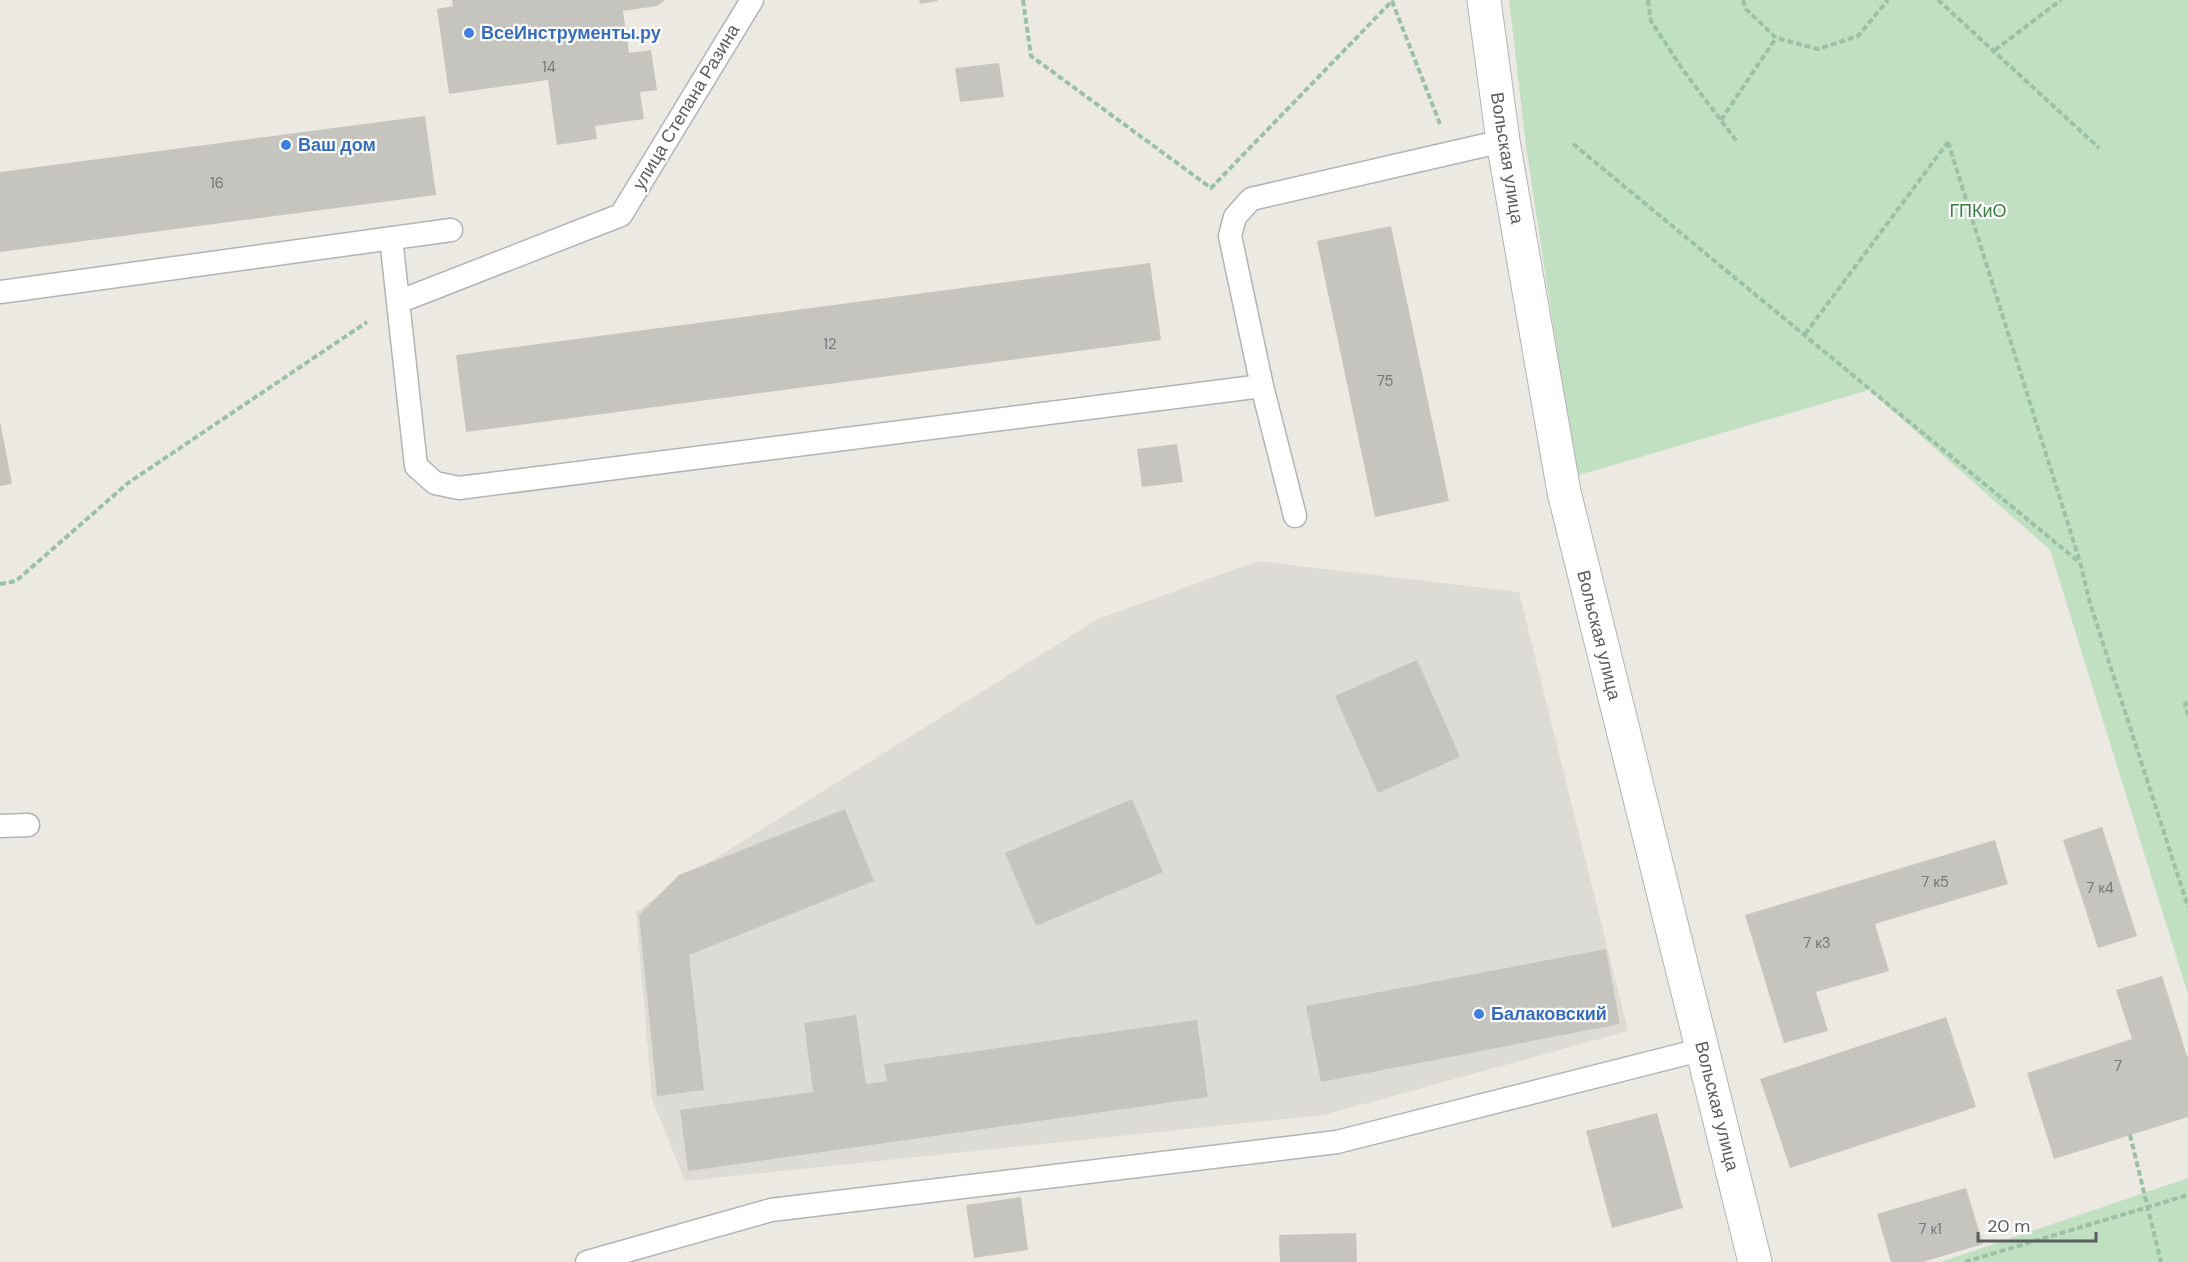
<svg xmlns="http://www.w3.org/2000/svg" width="2188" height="1262" font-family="'DM Sans',sans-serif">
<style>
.industrial{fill:#dcdbd6}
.green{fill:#c0e0c1}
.building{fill:#c6c4be}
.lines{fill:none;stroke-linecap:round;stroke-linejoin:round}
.lane-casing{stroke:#b2b3b7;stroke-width:25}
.street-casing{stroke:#b2b3b7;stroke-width:35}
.path{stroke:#9ac0a6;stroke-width:4;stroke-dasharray:6 3;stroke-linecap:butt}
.lane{stroke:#fff;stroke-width:22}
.street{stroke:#fff;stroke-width:33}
.shop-dot{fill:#3f7fe0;stroke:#fff;stroke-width:2}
.labels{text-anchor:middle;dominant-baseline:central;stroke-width:4.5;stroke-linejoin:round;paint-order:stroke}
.number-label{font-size:15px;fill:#757678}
.shop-label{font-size:18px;font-weight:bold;fill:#366cbe;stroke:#fff;text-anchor:start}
.street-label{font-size:18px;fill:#5a5c60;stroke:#fff}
.park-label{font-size:18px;fill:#3d7c42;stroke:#fff}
</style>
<rect width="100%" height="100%" fill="#ebe9e1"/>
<path class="industrial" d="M1258,561L1519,592L1628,1031L1324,1115L685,1181L652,1099L636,912L684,878L1098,619Z"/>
<path class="green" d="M1509,0H2188V994L2050,550L1869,390L1576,476L1526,146Z
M2188,1178V1262H1941Z"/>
<path class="building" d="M452,0H665L657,6L623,11L629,53L651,50L657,90L640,92L644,119L595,126L597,139L557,145L548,80L449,94L437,9L453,6Z
M919,0H938V1L920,4Z
M999,63L1004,97L960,102L955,68Z
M425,116L436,195L0,252V172Z
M1391,226L1449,501L1375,517L1317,241Z
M1150,263L1161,340L466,432L456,355Z
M0,421L12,484L0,486Z
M1177,444L1183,482L1142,487L1137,449Z
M1417,660L1460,757L1378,793L1335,696Z
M1132,799L1163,872L1036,926L1005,853Z
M845,809L874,881L689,955L704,1090L657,1096L639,915L679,875Z
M2102,827L2137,936L2098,948L2063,840Z
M1995,840L2008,884L1875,924L1889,971L1816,992L1828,1031L1784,1043L1745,915Z
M1606,949L1620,1024L1321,1082L1306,1006Z
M2162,976L2188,1059V1117L2054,1159L2027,1073L2132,1039L2116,990Z
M856,1015L866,1084L887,1081L884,1064L1197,1020L1208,1097L688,1171L680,1110L813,1092L804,1023Z
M1946,1017L1976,1107L1790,1168L1760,1079Z
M1657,1113L1683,1208L1612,1228L1586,1131Z
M1966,1188L1983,1244L1923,1262H1891L1877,1214Z
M1021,1197L1028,1250L974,1258L966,1205Z
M1356,1233L1357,1262H1280L1279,1235Z"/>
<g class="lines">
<g class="lane-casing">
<path id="lane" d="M391,238L416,466L435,483L459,488L1262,386
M0,292L451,230
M398,302L621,215L752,0
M1295,516L1262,386L1230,236L1235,217L1251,199L1503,141
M0,826L28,825
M587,1262L771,1210L1337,1142L1704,1049"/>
</g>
<g class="street-casing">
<path id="street" d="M1484,0L1503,141L1564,492L1755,1262"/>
</g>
<path class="path" d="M1023,0L1031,56L1211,188L1393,0
M1648,0L1651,21L1683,70L1738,143
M1743,0L1746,9L1776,38L1818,49L1858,36L1888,0
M1938,0L2099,148
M1392,1L1440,124
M1995,50L2061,0
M1721,120L1776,38
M1948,142L2080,562L2090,603L2188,907
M1573,144L2079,562
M1805,334L1948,142
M0,584L16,581L128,483L367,322
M2188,703L2185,704L2188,715
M2130,1135L2161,1262
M1965,1262L2188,1195"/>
<use href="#lane" class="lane"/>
<use href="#street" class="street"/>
</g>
<g class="shop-dot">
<circle cx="469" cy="33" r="6"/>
<circle cx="286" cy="145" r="6"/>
<circle cx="1479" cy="1014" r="6"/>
</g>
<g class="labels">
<g class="number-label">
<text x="549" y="67">14</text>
<text x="217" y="183">16</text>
<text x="830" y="344">12</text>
<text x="1385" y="381">75</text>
<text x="1935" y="882">7 к5</text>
<text x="2100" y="888">7 к4</text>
<text x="1817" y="943">7 к3</text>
<text x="2118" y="1066">7</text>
<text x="1930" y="1229">7 к1</text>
</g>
<g class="shop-label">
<text x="481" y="33">ВсеИнструменты.ру</text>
<text x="298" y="145">Ваш дом</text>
<text x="1491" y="1014">Балаковский</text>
</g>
<g class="street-label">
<text transform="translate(686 107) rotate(-59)">улица Степана Разина</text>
<text transform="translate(1507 158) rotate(81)">Вольская улица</text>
<text transform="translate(1599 635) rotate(76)">Вольская улица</text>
<text transform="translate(1717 1106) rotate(76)">Вольская улица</text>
</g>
<g class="park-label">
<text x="1978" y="211">ГПКиО</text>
</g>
</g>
<path d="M1978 1232v9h118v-9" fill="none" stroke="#5a5c60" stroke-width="3"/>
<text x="1987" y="1232" font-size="18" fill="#5a5c60" stroke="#ffffff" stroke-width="4.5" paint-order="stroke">20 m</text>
</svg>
